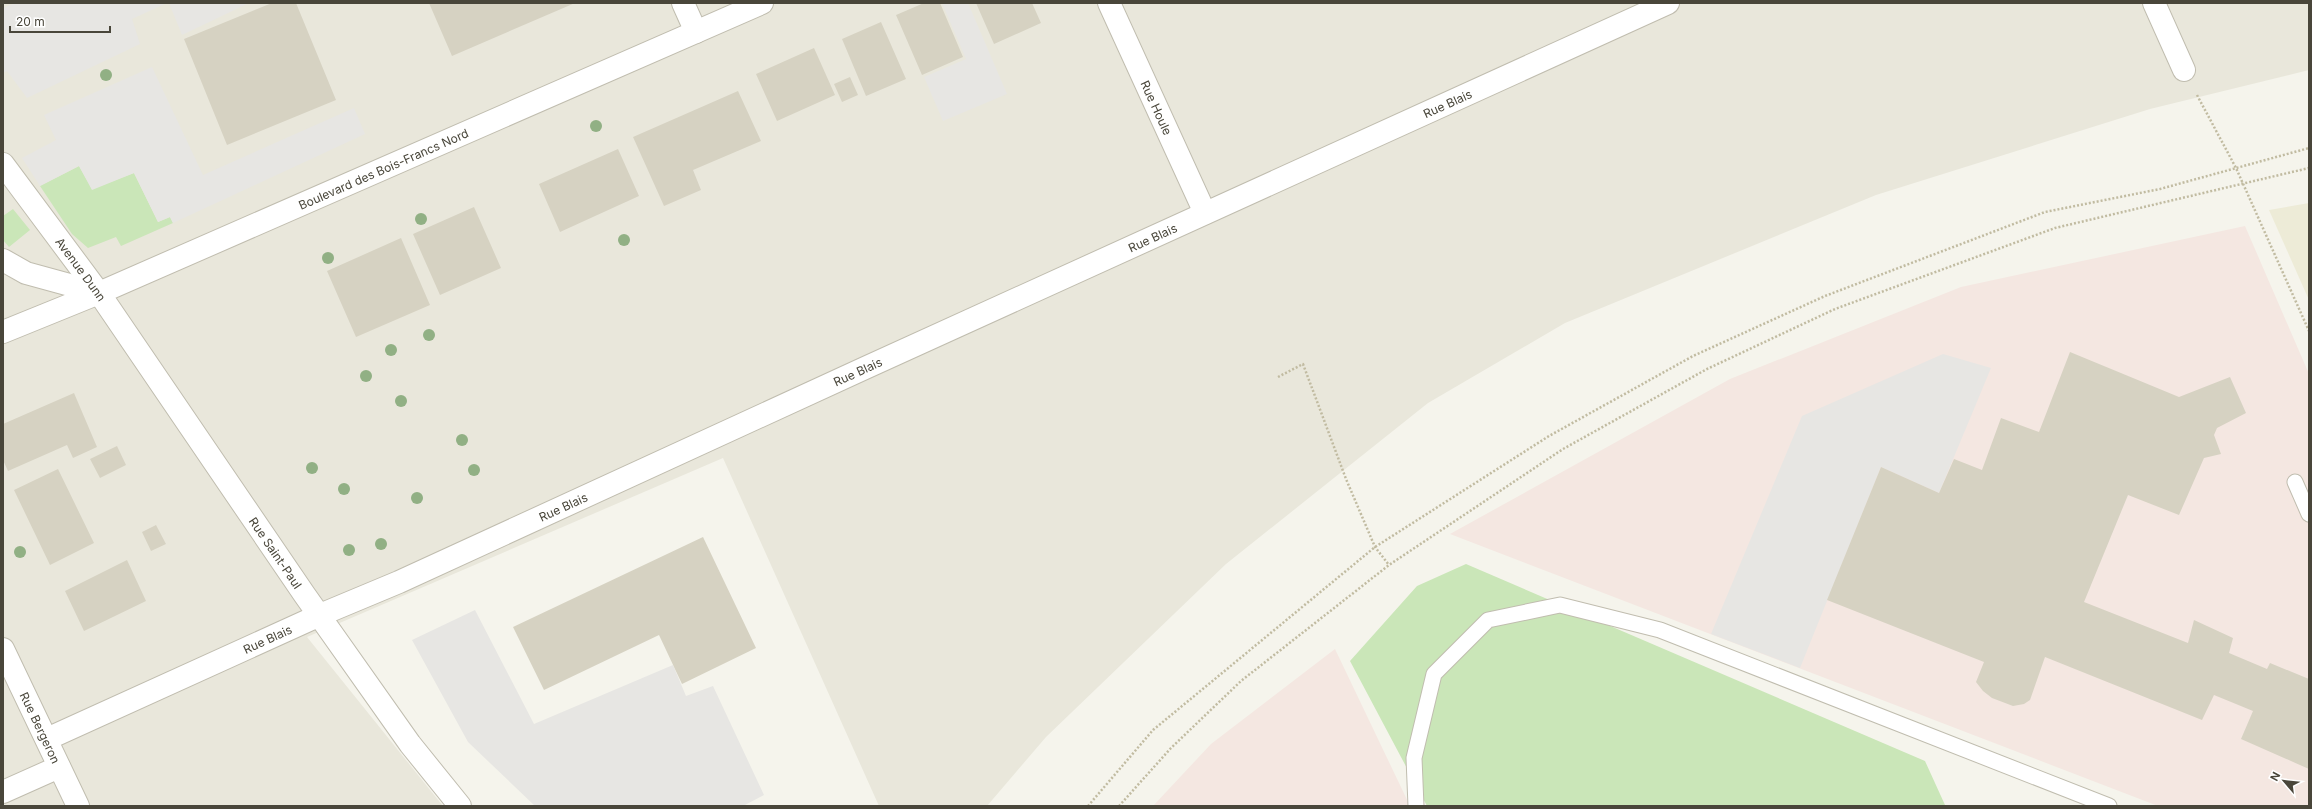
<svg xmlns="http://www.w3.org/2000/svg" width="2312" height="809" font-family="Inter,sans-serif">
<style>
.residential{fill:#e9e7db}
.education{fill:#edebd7}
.medical{fill:#f4e7e1}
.green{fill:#cae6b8}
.parking{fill:#e7e6e3}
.building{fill:#d6d2c2}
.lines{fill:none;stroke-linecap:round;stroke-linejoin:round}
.service-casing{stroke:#c0bdaf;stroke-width:17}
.minor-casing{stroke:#c0bdaf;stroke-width:24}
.tertiary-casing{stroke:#c0bdaf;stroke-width:24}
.path{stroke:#c1bba1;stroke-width:2.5;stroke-dasharray:2 2;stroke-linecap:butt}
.service{stroke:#fff;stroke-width:15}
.minor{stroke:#fff;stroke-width:22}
.tertiary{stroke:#fff;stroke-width:22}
.tree{fill:#91b084}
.labels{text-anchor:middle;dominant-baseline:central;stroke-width:3;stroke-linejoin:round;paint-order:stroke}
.street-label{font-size:12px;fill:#49463a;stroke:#fff}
</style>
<rect width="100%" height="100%" fill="#f5f4ec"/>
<path class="residential" d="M3,3H2309V70L2150,109L1876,195L1565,323L1428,403L1226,564L1046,737L987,806H879L723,458L307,637L443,806H3Z"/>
<path class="education" d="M2309,203V300L2269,210Z"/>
<path class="medical" d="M2245,226L2309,374V806H2158L1450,534L1730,379L1961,287Z
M1335,649L1410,806H1153L1211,744Z"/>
<path class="green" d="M79,166L92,189L134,173L158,222L170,217L173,223L121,246L116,237L88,248L72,234L40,186Z
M13,209L30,230L9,247L3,240V216Z
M1466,564L1925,761L1945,805L1427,806L1350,661L1417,586Z"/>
<path class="parking" d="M15,3H167L132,19L140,44L27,98L7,71L3,73V8Z
M169,3H249L182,35Z
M942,3H968L1007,94L943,121L924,77L966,59Z
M152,67L203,175L354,108L365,134L173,223L170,217L158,222L134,173L92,190L79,166L40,186L22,158L56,140L44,115Z
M1943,354L1991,368L1939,493L1881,467L1800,668L1711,634L1802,416Z
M475,610L534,724L673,665L686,696L713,686L764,795L743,806H535L468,742L412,640Z"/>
<path class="building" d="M272,3H296L336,100L227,145L184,39Z
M429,3H575L452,56Z
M924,3H940L963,57L922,75L896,15Z
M976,3H1032L1041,23L994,44Z
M881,22L906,79L866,96L842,39Z
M814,48L835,95L777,121L756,74Z
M850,77L858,95L842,102L834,84Z
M738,91L761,141L693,170L701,190L664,206L633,137Z
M618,149L639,196L560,232L539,184Z
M474,207L501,268L440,295L413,234Z
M401,238L430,305L356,337L327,271Z
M2070,352L2179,397L2230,377L2246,413L2217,428L2214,435L2221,454L2204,458L2179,515L2128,495L2084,602L2188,643L2194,620L2233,638L2229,653L2267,669L2270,663L2309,679V769L2241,739L2253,711L2214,695L2202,720L2045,657L2030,700L2024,704L2013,706L1992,698L1983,691L1976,682L1984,662L1827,600L1881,467L1939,493L1954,459L1982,470L2001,418L2039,432Z
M74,393L97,447L73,458L67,445L8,471L3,460V424Z
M117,446L126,465L100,478L90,459Z
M58,469L94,543L50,565L14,490Z
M156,525L166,544L151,551L142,532Z
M703,537L756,648L682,684L659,635L544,690L513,627Z
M127,560L146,601L84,631L65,591Z"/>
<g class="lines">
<g class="service-casing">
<path id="service" d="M2295,482L2309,514
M1416,806L1414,758L1434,674L1488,620L1560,605L1660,630L2109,806"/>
</g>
<g class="minor-casing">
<g id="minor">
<path d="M683,3L696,32"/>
<path id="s1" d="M1109,3L1205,213"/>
<path d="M2154,3L2184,70"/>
<path id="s2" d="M3,164L99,293L304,594L410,744L460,806"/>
<path d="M3,260L26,273L99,293"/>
<path id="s3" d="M3,649L78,806"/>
<path id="s4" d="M47,739L320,615L399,582L865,368L1668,3"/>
<path d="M3,792L59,767"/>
</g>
</g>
<g class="tertiary-casing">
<g id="tertiary">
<path id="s5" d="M3,332L99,293L762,3"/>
</g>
</g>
<path class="path" d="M2197,95L2236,168L2309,331
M1278,377L1303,364L1346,479L1375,547L1389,565
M1088,806L1153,730L1375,547L1549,436L1693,356L1825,296L2045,212L2160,189L2309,148
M1119,806L1171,748L1241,681L1389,565L1563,449L1707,369L1835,309L2055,228L2309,168"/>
<use href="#service" class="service"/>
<use href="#minor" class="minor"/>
<use href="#tertiary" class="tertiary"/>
</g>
<g class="tree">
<circle cx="106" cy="75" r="6"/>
<circle cx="596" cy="126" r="6"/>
<circle cx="421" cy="219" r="6"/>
<circle cx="624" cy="240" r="6"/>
<circle cx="328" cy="258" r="6"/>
<circle cx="429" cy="335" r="6"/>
<circle cx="391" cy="350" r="6"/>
<circle cx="366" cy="376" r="6"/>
<circle cx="401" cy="401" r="6"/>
<circle cx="462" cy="440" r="6"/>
<circle cx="312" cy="468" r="6"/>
<circle cx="474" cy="470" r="6"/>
<circle cx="344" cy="489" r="6"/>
<circle cx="417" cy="498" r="6"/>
<circle cx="381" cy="544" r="6"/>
<circle cx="349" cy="550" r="6"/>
<circle cx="20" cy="552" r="6"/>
</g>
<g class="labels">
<g class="street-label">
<text stroke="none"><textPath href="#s4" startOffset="1538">Rue Blais</textPath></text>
<text stroke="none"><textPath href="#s1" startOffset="115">Rue Houle</textPath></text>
<text stroke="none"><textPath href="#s5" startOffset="414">Boulevard des Bois-Francs Nord</textPath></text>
<text stroke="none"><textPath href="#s4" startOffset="1214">Rue Blais</textPath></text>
<text stroke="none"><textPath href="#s2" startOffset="131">Avenue Dunn</textPath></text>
<text stroke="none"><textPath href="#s4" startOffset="890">Rue Blais</textPath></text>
<text stroke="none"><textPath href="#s4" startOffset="566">Rue Blais</textPath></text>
<text stroke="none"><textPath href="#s2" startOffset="475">Rue Saint-Paul</textPath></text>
<text stroke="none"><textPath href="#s4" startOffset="242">Rue Blais</textPath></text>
<text stroke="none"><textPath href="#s3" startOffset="87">Rue Bergeron</textPath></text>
</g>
</g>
<rect width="2312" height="809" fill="none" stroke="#49463a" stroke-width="8"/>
<g transform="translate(2284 781) rotate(298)" stroke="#ffffff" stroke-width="3" paint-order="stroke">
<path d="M0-3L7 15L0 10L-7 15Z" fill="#49463a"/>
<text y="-6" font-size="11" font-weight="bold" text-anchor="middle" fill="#49463a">N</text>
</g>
<path d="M10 26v6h100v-6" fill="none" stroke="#49463a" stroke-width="2"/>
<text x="16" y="26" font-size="12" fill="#49463a" stroke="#ffffff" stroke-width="3" paint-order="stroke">20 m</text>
</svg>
